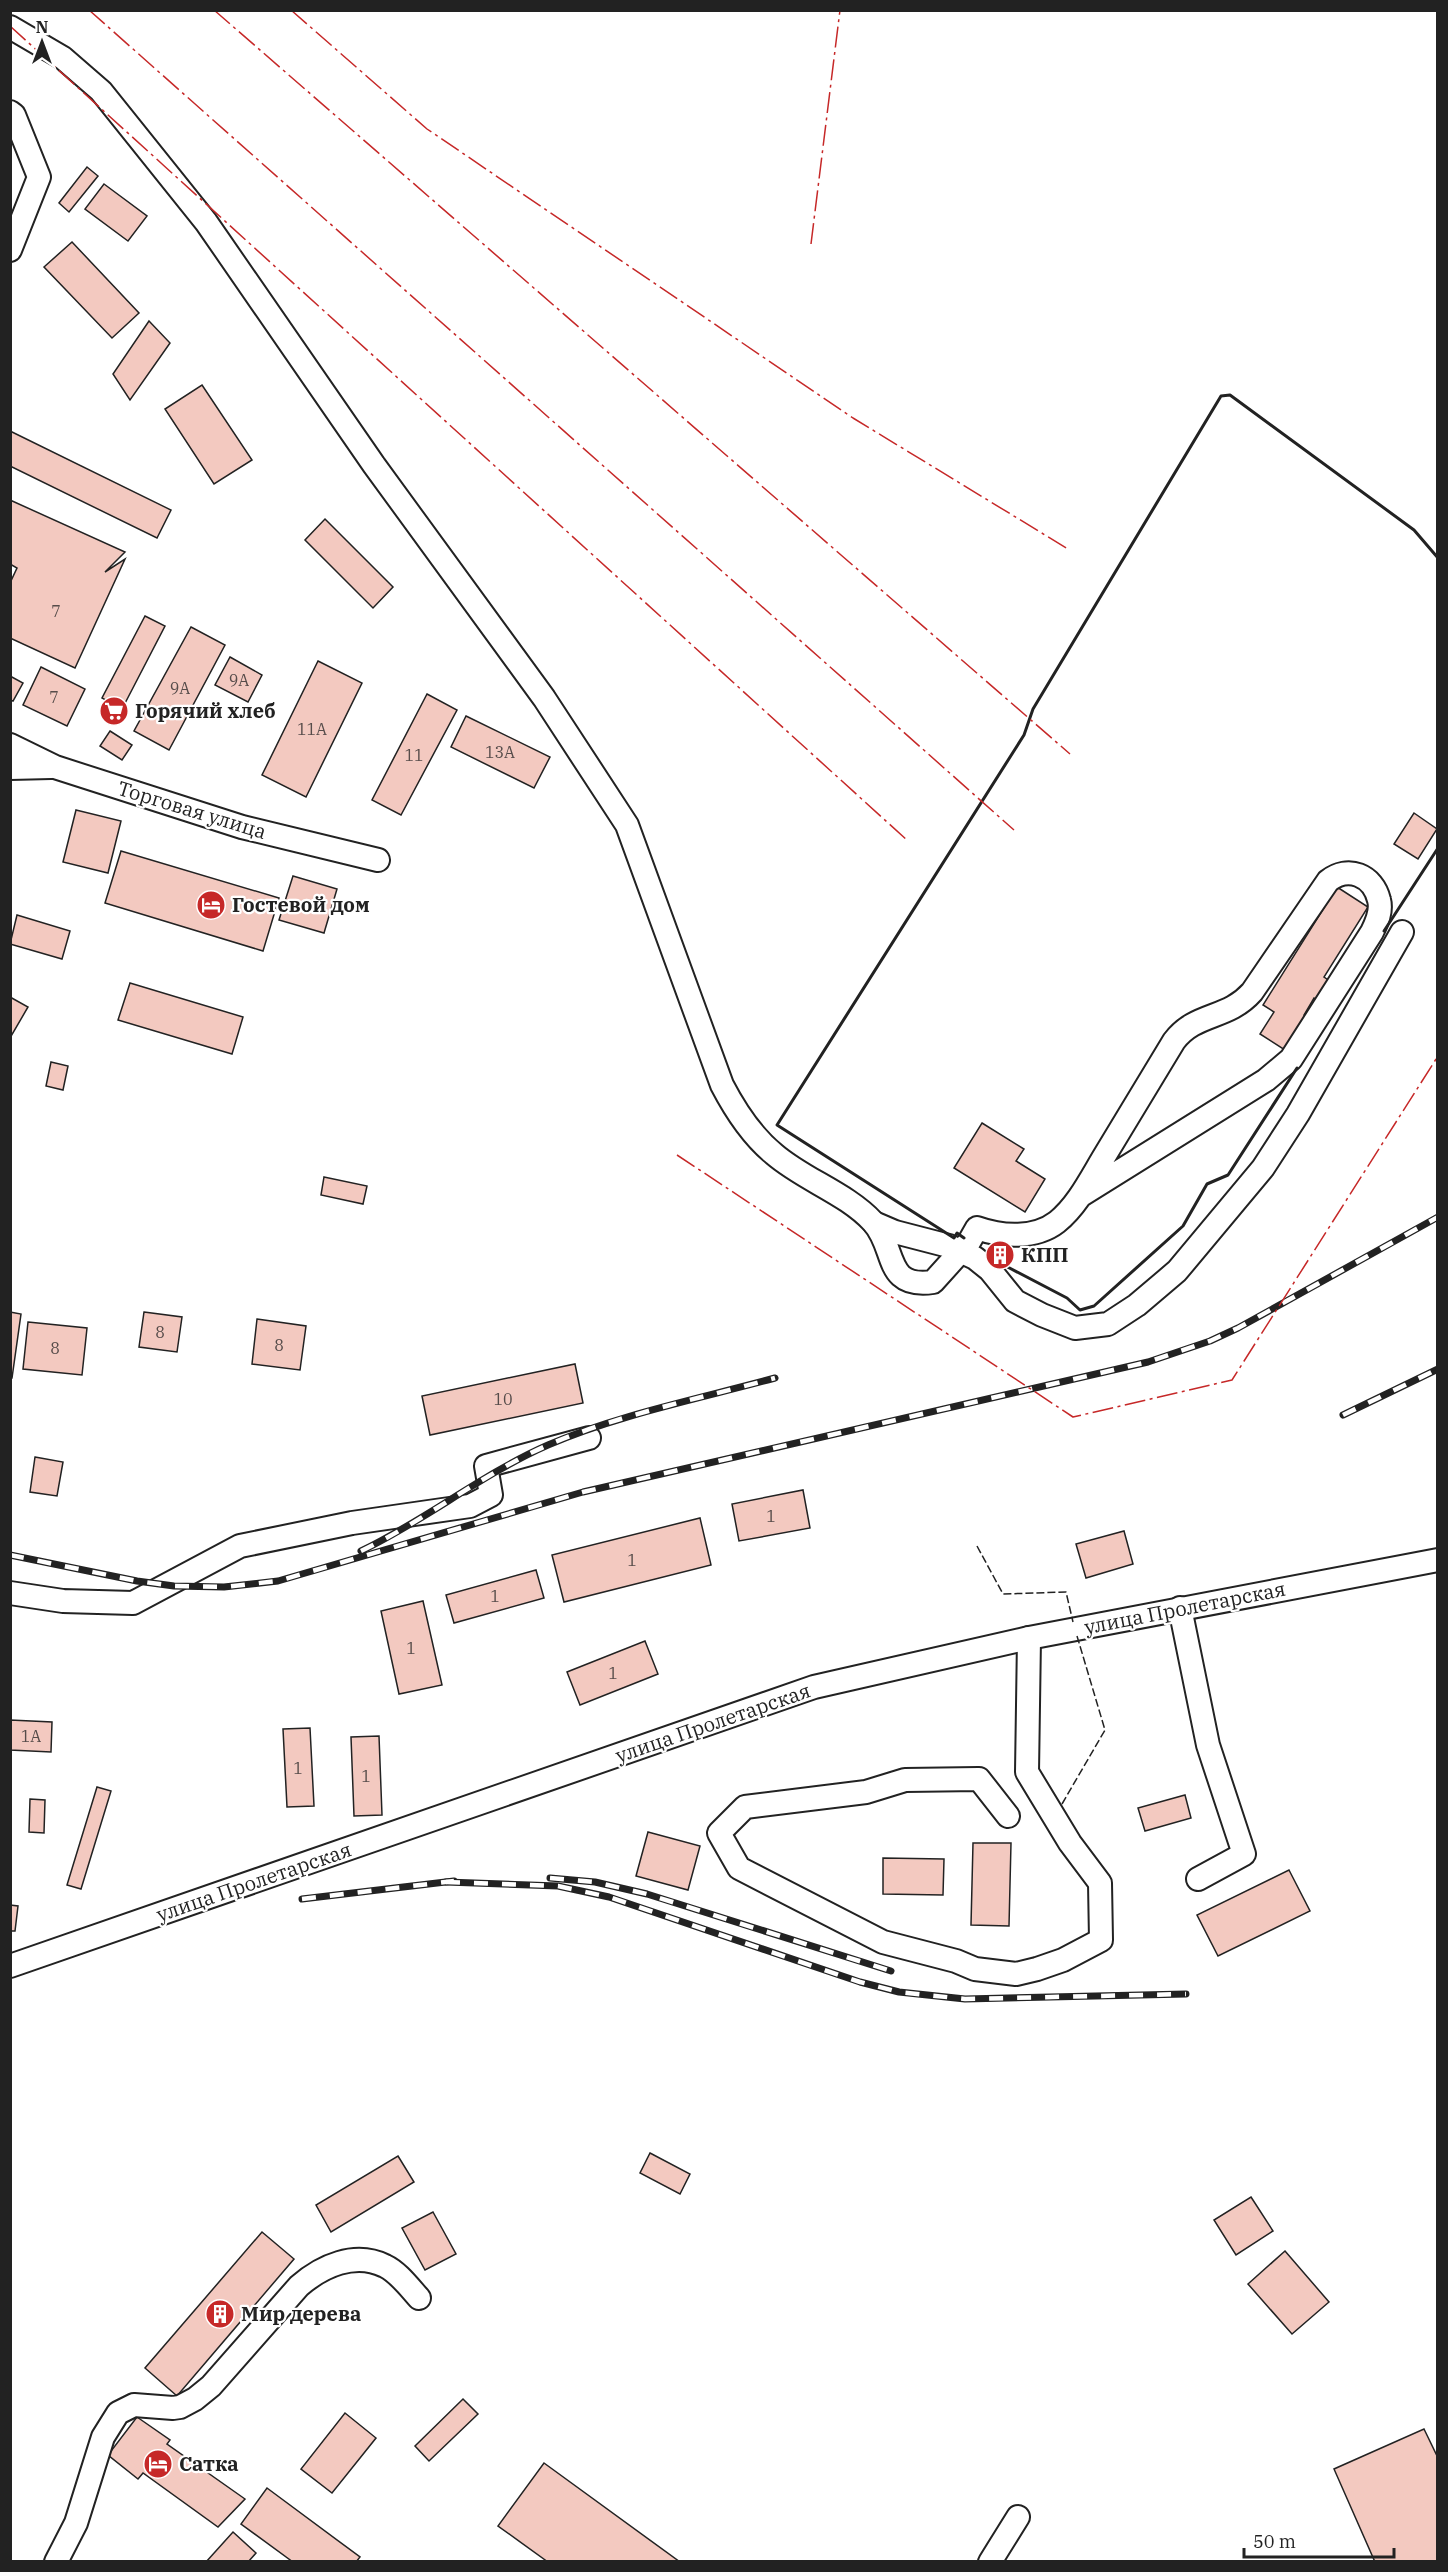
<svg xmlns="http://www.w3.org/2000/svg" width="1448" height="2572" font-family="'IBM Plex Serif',serif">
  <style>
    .building { fill: #f3c9c0; stroke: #222; stroke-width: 1.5 }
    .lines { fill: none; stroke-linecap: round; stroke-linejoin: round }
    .minor-casing { stroke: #222; stroke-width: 26 }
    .minor { stroke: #fff; stroke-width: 22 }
    .rail-casing { stroke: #222; stroke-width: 7 }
    .rail { stroke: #fff; stroke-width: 4.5; stroke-dasharray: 14; stroke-linecap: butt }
    .fence { stroke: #222; stroke-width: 1.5; stroke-dasharray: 8 3; stroke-linecap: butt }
    .wall { stroke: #222; stroke-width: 3 }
    .power { stroke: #c62828; stroke-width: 1.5; stroke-dasharray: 21 4.5 3 4.5; stroke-linecap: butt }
    .labels { text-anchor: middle; stroke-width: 4.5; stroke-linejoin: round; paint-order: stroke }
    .number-label { font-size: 16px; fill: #564c4a }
    .poi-label { font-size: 20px; font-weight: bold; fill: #222; stroke: #fff; text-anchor: start }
    .street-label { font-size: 20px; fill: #222; stroke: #fff }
  </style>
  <rect width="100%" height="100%" fill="#fff"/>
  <g class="building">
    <polygon points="87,167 98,176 69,212 59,203"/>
    <polygon points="104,184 147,216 128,241 85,209"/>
    <polygon points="72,242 139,313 112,338 44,267"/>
    <polygon points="149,321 170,343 130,400 113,374"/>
    <polygon points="202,385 252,460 214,484 165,409"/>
    <polygon points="10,431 171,510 157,538 10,466"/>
    <polygon points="10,500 125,552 105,572 125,559 75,668 10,638 10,583 17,568 10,564"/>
    <polygon points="325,519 393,587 373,608 305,540"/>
    <polygon points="145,616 165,626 122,709 102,698"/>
    <polygon points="191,627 225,645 169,750 134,731"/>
    <polygon points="230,657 262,675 248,702 215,685"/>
    <polygon points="318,661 362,683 306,797 262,775"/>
    <polygon points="41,667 85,689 67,726 23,705"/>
    <polygon points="10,676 23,683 13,701 10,700"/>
    <polygon points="427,694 457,710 401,815 372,800"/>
    <polygon points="466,716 550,757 534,788 451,747"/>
    <polygon points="110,731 132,745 122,760 100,746"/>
    <polygon points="76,810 121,821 108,873 63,862"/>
    <polygon points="1414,813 1437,829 1418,859 1394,844"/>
    <polygon points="121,851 279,898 263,951 105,903"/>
    <polygon points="293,876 337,889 324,933 279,920"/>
    <polygon points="1337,887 1368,907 1324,977 1334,984 1322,1003 1314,998 1304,1015 1309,1019 1288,1052 1260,1034 1274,1012 1263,1005"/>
    <polygon points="17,915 70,931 62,959 10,944"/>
    <polygon points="130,983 243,1017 232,1054 118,1020"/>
    <polygon points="10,997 28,1007 10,1038"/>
    <polygon points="51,1062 68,1066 63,1090 46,1086"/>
    <polygon points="982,1123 1024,1149 1016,1161 1045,1179 1025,1212 954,1168"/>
    <polygon points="324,1177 367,1186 363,1204 321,1195"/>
    <polygon points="999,1246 1010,1254 1001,1265 991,1257"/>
    <polygon points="10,1312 21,1314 12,1378 10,1378"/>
    <polygon points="144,1312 182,1317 177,1352 139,1347"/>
    <polygon points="257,1319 306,1326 300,1370 252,1364"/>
    <polygon points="28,1322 87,1328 82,1375 23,1369"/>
    <polygon points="575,1364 583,1403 430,1435 422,1396"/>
    <polygon points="35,1457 63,1462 57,1496 30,1492"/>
    <polygon points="803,1490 810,1528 739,1541 732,1504"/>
    <polygon points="700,1518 711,1565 564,1602 552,1555"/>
    <polygon points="1124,1531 1133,1564 1086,1578 1076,1544"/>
    <polygon points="536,1570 544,1598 454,1623 446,1595"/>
    <polygon points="423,1601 442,1685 399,1694 381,1611"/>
    <polygon points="645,1641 658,1674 580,1705 567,1672"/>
    <polygon points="10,1720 52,1722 51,1752 10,1750"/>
    <polygon points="310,1728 314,1806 287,1807 283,1729"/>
    <polygon points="379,1736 382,1815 354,1816 351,1737"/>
    <polygon points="97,1787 111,1791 81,1889 67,1885"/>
    <polygon points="1185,1795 1191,1818 1145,1831 1138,1808"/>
    <polygon points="30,1799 45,1800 44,1833 29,1832"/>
    <polygon points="648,1832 700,1846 688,1890 636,1876"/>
    <polygon points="973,1843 1011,1843 1009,1926 971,1925"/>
    <polygon points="883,1858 944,1859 943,1895 883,1894"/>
    <polygon points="1289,1870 1310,1911 1218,1956 1197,1915"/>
    <polygon points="10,1905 18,1906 15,1931 10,1931"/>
    <polygon points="650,2153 690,2174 680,2194 640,2173"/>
    <polygon points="398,2156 414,2182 331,2232 316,2205"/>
    <polygon points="1251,2197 1273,2231 1236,2255 1214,2220"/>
    <polygon points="433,2212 456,2254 425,2270 402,2228"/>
    <polygon points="262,2232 294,2259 177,2396 145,2368"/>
    <polygon points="1285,2251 1329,2302 1292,2334 1248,2284"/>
    <polygon points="463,2399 478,2414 429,2461 415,2446"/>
    <polygon points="345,2413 376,2438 332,2493 301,2469"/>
    <polygon points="137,2417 170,2440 167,2444 245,2499 218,2527 143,2473 138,2479 108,2455"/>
    <polygon points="1424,2429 1438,2458 1438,2562 1375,2562 1334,2469"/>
    <polygon points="544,2463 680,2562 548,2562 498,2526"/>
    <polygon points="267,2488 360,2557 356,2562 293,2562 241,2524"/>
    <polygon points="233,2532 256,2553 248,2562 206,2562"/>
  </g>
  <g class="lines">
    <g class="minor-casing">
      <g id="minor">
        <path d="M10,27L63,58L101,91L206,222L374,465L544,698L627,825L722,1085C735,1110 752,1136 774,1154C804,1180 846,1193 873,1222C897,1248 883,1289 933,1282L969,1242L977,1228C1002,1237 1035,1239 1057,1222C1078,1205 1091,1178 1105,1155C1128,1117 1151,1079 1174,1041C1196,1012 1227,1020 1252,992L1328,881C1348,865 1373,875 1379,900C1382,911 1377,922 1372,932L1291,1059L1266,1080L1080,1196"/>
        <polyline points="10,112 14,115 39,177 10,250"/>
        <polyline points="10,745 55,767 242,827 378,860"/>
        <polyline points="10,768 51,767"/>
        <polyline points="874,1223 895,1232 949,1246 975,1258 990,1270 1015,1301 1042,1315 1075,1328 1108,1324 1137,1305 1177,1271 1263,1168 1298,1114 1402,932"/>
        <polyline points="10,1593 63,1601 133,1603 240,1546 352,1523 470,1506 491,1495 486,1466 589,1438"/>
        <polyline points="1180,1608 1208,1745 1244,1854 1198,1879"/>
        <polyline points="1008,1816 979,1779 905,1780 866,1792 745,1807 719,1833 739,1868 883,1942 956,1961 975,1969 1016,1974 1037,1969 1063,1960 1101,1940 1100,1883 1070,1843 1027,1772 1029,1638"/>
        <polyline points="10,1966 814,1687 1029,1638 1438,1560"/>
        <path d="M56,2562L76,2523L103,2437L118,2413L134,2405L173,2408L180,2407L195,2399L211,2386L299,2286C322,2266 355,2251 385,2266C398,2272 409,2287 419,2298"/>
        <polyline points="990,2562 1018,2517"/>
      </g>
    </g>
    <use href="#minor" class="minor"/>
    <g class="rail-casing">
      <g id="rail">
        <polyline points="1343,1415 1438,1369"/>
        <path d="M361,1551C426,1520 482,1474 548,1445C617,1415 702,1398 775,1378"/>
        <polyline points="10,1555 137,1581 174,1586 224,1587 278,1581 583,1492 1148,1362 1210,1341 1238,1328 1438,1217"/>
        <polyline points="550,1878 595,1882 647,1894 891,1971"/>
        <polyline points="446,1882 558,1886 609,1897 860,1982 899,1992 965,1999 1186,1994"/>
        <polyline points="302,1899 454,1881"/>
      </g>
    </g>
    <use href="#rail" class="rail"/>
    <g class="fence">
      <polyline points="977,1546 1003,1594 1066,1592 1073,1622"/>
      <polyline points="1062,1804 1105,1730 1077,1636"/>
    </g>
    <g class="wall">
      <polyline points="1384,931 1438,848"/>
      <polyline points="964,1238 957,1233 954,1238 777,1125 1024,735 1033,709 1221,396 1230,395 1414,530 1438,558"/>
      <polyline points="998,1262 1067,1298 1080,1310 1094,1306 1183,1226 1207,1184 1228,1175 1297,1068"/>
    </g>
    <g class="power">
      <polyline points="89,10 1014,830"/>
      <polyline points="214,10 1070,754"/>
      <polyline points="291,10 427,129 853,418 1068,549"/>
      <polyline points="10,26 908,841"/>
      <polyline points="811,244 840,10"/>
      <polyline points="1437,807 1438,807"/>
      <polyline points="677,1155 1073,1417 1232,1380 1438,1056"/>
    </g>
  </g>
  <defs>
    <g id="supermarket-disc" transform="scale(1.5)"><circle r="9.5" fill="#c62828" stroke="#fff"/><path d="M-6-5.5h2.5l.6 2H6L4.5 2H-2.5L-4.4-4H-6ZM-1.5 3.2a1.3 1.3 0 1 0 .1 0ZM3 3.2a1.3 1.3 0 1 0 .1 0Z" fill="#fff"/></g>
    <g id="hotel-disc" transform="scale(1.5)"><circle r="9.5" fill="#c62828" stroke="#fff"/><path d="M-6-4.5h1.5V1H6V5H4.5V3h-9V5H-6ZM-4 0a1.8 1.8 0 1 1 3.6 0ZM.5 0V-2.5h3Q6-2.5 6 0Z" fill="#fff"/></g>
    <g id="building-disc" transform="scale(1.5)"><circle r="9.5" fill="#c62828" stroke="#fff"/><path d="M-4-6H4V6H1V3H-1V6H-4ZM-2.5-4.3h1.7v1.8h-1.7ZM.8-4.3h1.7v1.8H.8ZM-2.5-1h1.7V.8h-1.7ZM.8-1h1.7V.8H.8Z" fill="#fff"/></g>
  </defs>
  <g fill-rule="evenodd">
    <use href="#supermarket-disc" x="114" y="711"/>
    <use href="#hotel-disc" x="211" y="905"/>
    <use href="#building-disc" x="1000" y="1255"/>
    <use href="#building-disc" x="220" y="2314"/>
    <use href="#hotel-disc" x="158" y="2464"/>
  </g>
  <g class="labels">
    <g class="number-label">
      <text x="56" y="617">7</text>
      <text x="239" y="686">9А</text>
      <text x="180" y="694">9А</text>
      <text x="54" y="703">7</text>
      <text x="312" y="735">11А</text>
      <text x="500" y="758">13А</text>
      <text x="414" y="761">11</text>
      <text x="160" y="1338">8</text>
      <text x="279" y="1351">8</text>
      <text x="55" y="1354">8</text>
      <text x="503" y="1405">10</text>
      <text x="771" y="1522">1</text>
      <text x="632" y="1566">1</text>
      <text x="495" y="1602">1</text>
      <text x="411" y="1654">1</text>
      <text x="613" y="1679">1</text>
      <text x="31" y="1742">1А</text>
      <text x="298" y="1774">1</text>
      <text x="366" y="1782">1</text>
    </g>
    <g class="poi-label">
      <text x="135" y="718">Горячий хлеб</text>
      <text x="232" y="912">Гостевой дом</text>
      <text x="1021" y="1262">КПП</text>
      <text x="241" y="2321">Мир дерева</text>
      <text x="179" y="2471">Сатка</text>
    </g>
    <g class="street-label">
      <text transform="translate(192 810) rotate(17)" y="7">Торговая улица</text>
      <text transform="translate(1185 1608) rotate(-11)" y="7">улица Пролетарская</text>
      <text transform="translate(713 1723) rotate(-19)" y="7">улица Пролетарская</text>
      <text transform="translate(254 1882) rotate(-19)" y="7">улица Пролетарская</text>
    </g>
  </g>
  <rect width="1448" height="2572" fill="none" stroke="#222222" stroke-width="24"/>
  <g transform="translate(42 42)" stroke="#ffffff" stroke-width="4.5" paint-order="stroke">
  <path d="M0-4.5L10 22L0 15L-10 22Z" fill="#222222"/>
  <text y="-9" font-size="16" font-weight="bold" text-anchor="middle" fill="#222222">N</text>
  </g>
  <path d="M1244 2548v9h150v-9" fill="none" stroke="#222222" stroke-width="3"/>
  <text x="1253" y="2548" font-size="18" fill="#222222" stroke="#ffffff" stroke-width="4.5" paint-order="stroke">50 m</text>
</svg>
